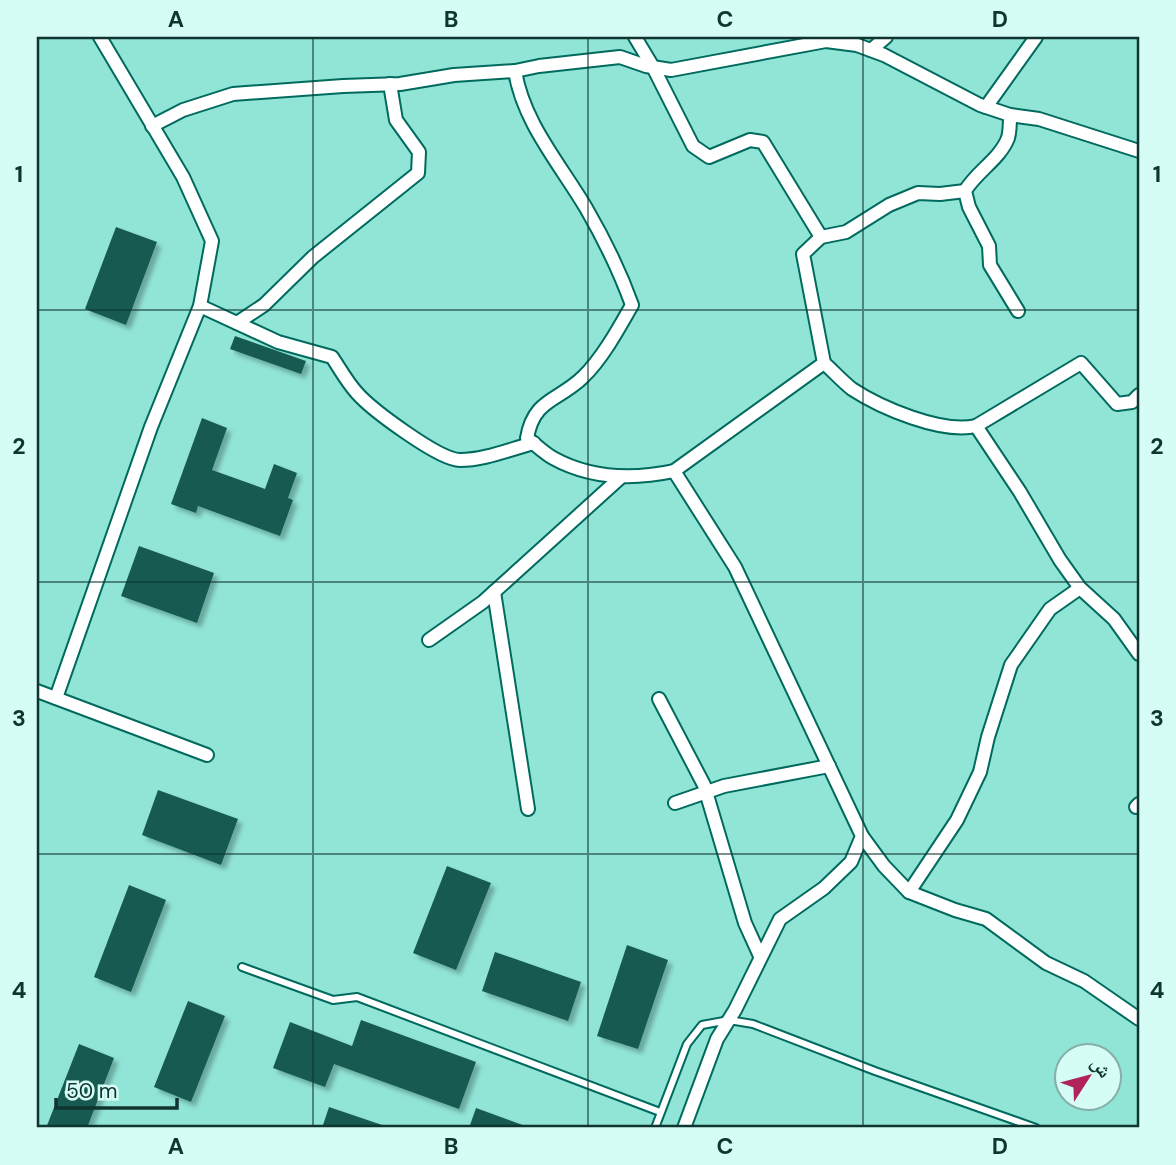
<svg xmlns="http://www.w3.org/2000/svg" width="1176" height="1165" font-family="'DM Sans','Noto Naskh Arabic',sans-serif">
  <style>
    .building { fill: #165a51; filter: url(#shadow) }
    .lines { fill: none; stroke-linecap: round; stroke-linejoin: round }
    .lane-casing { stroke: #006a5e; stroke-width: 10 }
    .street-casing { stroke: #006a5e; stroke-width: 16 }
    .lane { stroke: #fff; stroke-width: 6 }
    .street { stroke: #fff; stroke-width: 12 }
    .grid { fill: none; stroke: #10342f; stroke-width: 2; stroke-opacity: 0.55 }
    .neatline { fill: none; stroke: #10342f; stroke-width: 2.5 }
    .grid-label { font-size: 23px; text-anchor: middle; font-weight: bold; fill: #10342f }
  </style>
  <defs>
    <filter id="shadow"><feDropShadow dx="4.5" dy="4.5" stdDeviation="2" flood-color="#0004"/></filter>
  </defs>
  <rect width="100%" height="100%" fill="#91e5d6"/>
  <g class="building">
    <polygon points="116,227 157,242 126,325 85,309"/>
    <polygon points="235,336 306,361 301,374 230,349"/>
    <polygon points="202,418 227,428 212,470 265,489 274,464 297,473 288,498 293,500 280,536 198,506 196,513 171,504"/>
    <polygon points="139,546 214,573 197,623 121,596"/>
    <polygon points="158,790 238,819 221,865 142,835"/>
    <polygon points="447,866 491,883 456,970 413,953"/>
    <polygon points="129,885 166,900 131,992 94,977"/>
    <polygon points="627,945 668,960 638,1049 597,1036"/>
    <polygon points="495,952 581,982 568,1021 482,991"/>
    <polygon points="188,1001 225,1016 191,1102 154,1087"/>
    <polygon points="361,1020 476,1062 459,1109 334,1064 325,1087 273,1068 290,1022 352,1046"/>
    <polygon points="79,1044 114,1058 87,1128 46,1128"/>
    <polygon points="329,1107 385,1126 385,1128 322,1128"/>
    <polygon points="476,1108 528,1127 528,1128 469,1128"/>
  </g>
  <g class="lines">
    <g class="lane-casing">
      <g id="lane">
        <polyline points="242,967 333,1000 357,997 660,1112"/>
        <polyline points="655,1128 687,1044 702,1025 729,1020 753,1024 875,1071 1036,1128"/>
      </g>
    </g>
    <g class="street-casing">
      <g id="street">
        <polyline points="871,50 886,37"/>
        <path d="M515,71C523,122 560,164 586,208C604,239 620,272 632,305C619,328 602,359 583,377C559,401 534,398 527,438C535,444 544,453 553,458C591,479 632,480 674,471L824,363L803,254L821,237L763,142L750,140L709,157L693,146L653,67L635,37"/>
        <polyline points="986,107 1036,37"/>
        <path d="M1010,115C1010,122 1010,131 1008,138C1000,159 976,172 965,191L969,207L989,246L990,265L1018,311"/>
        <polyline points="152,126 183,110 233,94 343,86 400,84 454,75 515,71 539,66 620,57 646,66 671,70 826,41 857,45 884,55 980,105 1010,115 1039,119 1139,151"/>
        <polyline points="821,237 846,232 889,205 918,193 940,194 965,191"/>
        <path d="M200,306L278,342L332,357C340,369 347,382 357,393C371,409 439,460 460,460C485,460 510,449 534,443"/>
        <polyline points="237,323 264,305 313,257 418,173 419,152 396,120 390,84"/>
        <path d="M824,363C833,371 842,381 852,389C881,408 942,434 976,426L1081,363L1117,404L1132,402L1139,395"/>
        <polyline points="976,426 1020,492 1060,560 1080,588 1114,619 1139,654"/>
        <polyline points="674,471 735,567 862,836 851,862 824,888 780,919 735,1010 717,1039 684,1128"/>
        <polyline points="494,592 528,809"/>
        <polyline points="429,640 483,602 621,477"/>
        <polyline points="37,691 207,755"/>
        <polyline points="56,698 151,427 200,306 212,241 183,177 100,37"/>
        <polyline points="659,699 704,785 745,923 760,956"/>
        <polyline points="675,803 724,786 829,766"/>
        <polyline points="1136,807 1139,804"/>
        <polyline points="862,836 884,866 909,892 955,910 986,919 1046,963 1084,981 1139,1019"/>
        <polyline points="909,892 957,820 980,772 988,737 1011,665 1050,609 1080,588"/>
      </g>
    </g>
    <use href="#lane" class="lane"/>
    <use href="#street" class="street"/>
  </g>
  <path class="grid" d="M313,37V1128M588,37V1128M863,37V1128M37,310H1139M37,582H1139M37,854H1139"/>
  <rect width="1176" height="1165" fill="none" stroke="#d5fdf5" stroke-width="77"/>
  <g transform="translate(1088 1077) rotate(54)"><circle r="33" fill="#d5fdf5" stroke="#86ada6" stroke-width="2"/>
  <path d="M0-5L12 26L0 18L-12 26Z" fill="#b0235d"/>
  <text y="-10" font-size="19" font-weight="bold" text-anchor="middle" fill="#10342f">ش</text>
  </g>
  <path d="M56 1098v10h121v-10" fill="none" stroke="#10342f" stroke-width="3.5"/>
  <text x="66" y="1098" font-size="21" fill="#10342f" stroke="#d5fdf5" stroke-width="5" paint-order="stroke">50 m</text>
  <rect x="38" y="38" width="1100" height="1088" class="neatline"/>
  <g class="grid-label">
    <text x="176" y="27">A</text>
    <text x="451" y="27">B</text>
    <text x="725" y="27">C</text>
    <text x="1000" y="27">D</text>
    <text x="19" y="182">1</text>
    <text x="1157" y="182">1</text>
    <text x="19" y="454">2</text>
    <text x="1157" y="454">2</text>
    <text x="19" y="726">3</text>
    <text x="1157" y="726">3</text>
    <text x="19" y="998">4</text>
    <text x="1157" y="998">4</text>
    <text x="176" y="1154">A</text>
    <text x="451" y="1154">B</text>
    <text x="725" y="1154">C</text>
    <text x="1000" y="1154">D</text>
  </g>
</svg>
